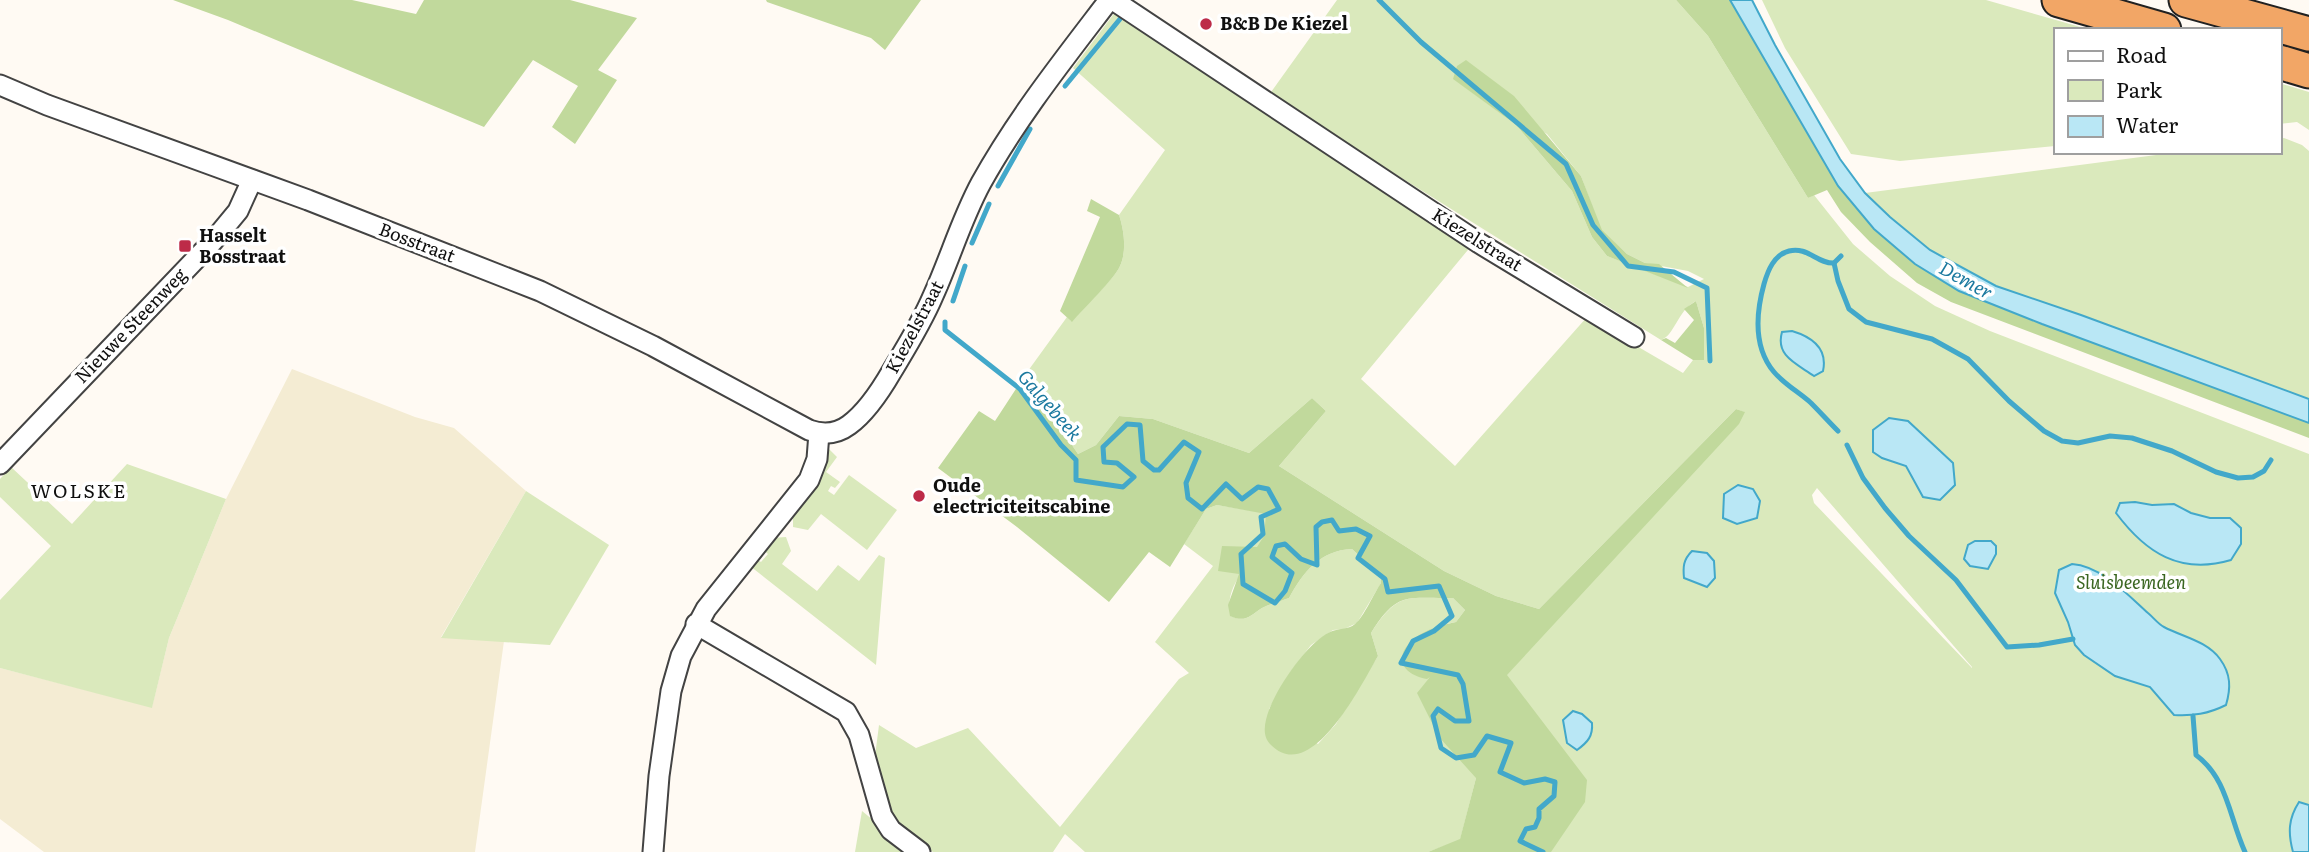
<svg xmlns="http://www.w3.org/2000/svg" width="2309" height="852" font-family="Literata,serif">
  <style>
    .farmland { fill: #f4ecd3 }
    .green { fill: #dae9bc; fill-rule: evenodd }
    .forest { fill: #c1d99c }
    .water { fill: #b9e7f5; stroke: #42a8ca; stroke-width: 2 }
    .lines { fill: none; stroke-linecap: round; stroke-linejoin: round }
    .stream { stroke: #42a8ca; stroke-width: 5 }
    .minor-casing { stroke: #434343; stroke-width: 23 }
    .trunk-casing { stroke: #212121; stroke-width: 37 }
    .minor { stroke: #fff; stroke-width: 19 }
    .trunk { stroke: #f2a666; stroke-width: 33 }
    .poi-dot { fill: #bd2b48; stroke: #fff; stroke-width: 2.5 }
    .labels { text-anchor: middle; stroke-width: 7; stroke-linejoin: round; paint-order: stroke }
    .poi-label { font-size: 18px; font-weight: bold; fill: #101010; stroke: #fff; text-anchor: start }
    .street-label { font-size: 18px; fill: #101010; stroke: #fff }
    .park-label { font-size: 18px; font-style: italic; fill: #3a6621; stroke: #fff }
    .water-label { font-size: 19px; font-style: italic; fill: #1b799f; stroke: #fff }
    .neighbourhood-label { font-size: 19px; letter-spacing: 2px; fill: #101010; stroke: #fff }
  </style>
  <rect width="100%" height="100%" fill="#fffaf3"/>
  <polygon class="farmland" points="292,369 415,417 454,428 526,491 441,637 504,641 475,852 44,852 0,819 0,668 152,707 169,638 226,499"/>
  <g class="green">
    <path d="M1337,0H1676L1708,36L1808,198L1814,195L1853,244L1890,276L1935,306L1990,331L2309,454V852H1529L1476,778L1460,840L1428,852H1085L1065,834L1053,852H933L899,826L886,808L874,764L879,725L916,748L968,728L1060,827L1179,679L1189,673L1155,642L1213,566L1184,544L1206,509L1217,505L1266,513C1266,520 1266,529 1264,536C1255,563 1222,584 1231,616C1245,623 1250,616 1262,608C1270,604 1280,601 1289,598C1303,572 1321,550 1352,549L1381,576V583L1357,623L1344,629L1333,630L1311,645L1291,671L1269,709L1318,744L1336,724L1378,656L1371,633C1399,590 1407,599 1453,598L1465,610L1456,622C1436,626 1421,632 1407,646L1490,693L1744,412L1736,409L1539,609L1496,596L1444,571L1279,466L1326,411L1312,398L1249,453L1153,419L1119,416L1096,445L1078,454L1025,375L1067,317L1071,321C1081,310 1116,277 1120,266C1127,251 1124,230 1119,215L1165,150L1073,68L1116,11L1472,245L1361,379L1455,466L1587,317L1683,373L1693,360L1704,359V328L1696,301C1677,311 1675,335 1661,340L1269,95ZM1454,79L1547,134L1581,176L1601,230L1627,254L1645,263L1688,271L1704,279L1688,287L1607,256L1592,237L1572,191L1516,125ZM1817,488L1972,667V668L1814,503L1812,495Z"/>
    <polygon points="1762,0 1986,0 2091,30 2055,30 2055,146 1900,161 1851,154 1785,48"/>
    <polygon points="2279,83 2309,92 2309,130 2297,122 2279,124"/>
    <polygon points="2284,138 2302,145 2309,151 2309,399 2081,315 1996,286 1930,250 1890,217 1865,193 2179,152 2279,152 2279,139"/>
    <polygon points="826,446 837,457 826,472 840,482 835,488 831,486 828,491 834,495 849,475 897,510 867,550 821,514 808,530 793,527 793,514"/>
    <polygon points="127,464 226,499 169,638 152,708 0,668 0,600 51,546 0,497 0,479 11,467 72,524"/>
    <polygon points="526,491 609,545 550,645 441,638"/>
    <polygon points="786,537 791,551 782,564 817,591 838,565 859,581 879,555 885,558 876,665 750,566 756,559 761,562 768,554 763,550 772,538"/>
    <polygon points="862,811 912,852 855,852"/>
  </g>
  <g class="forest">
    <polygon points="173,0 352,0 416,14 424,0 570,0 637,18 598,70 617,80 575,144 552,127 578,86 533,60 484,127 228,20"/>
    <polygon points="766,0 921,0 885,50 871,38 767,2"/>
    <polygon points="1676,0 1730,0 1874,229 2042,324 2309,423 2309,438 1951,302 1917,283 1870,242 1841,212 1827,190 1808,198 1708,36"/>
    <polygon points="1466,60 1514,96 1581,176 1602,230 1627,254 1645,263 1659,264 1688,288 1607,256 1592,237 1572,191 1516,125 1453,79 1457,66"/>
    <path d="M1091,199L1119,215C1124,230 1127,251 1120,266C1116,277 1082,310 1072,322L1060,311L1100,217L1087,211Z"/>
    <polygon points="1696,301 1704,328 1704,360 1693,360 1661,340 1666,338 1675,343 1694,320 1684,309"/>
    <path d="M1025,375L1078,454L1096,445L1119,416L1153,419L1249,453L1312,398L1326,411L1279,466L1444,571L1496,596L1539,609L1736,409L1745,412L1739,424L1507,675L1587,780L1585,802L1551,852H1428L1460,839L1476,778L1439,737L1417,693L1430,677L1427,679C1402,675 1392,656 1415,638C1427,629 1441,625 1456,622L1465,610L1453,598C1407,599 1398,590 1371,633L1378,656C1362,683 1312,786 1271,745C1261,736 1265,721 1269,710C1278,686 1307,643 1330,632C1338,628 1348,630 1355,624C1364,617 1374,593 1381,583V576L1352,549C1321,550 1303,572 1289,598C1281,601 1270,604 1262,608C1250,616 1245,623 1230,616L1228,605L1239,574L1218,571L1222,546L1257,547L1264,536L1266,514L1217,505L1206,509L1170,567L1149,552L1109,602L1017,527L938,468L979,411L995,421Z"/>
  </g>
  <g class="water">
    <polygon points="1730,0 1752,0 1775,45 1840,159 1865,193 1890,217 1930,250 1996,286 2081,315 2309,399 2309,423 2042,324 1959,291 1915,264 1874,229 1838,186"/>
    <path d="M1792,331C1812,337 1828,348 1823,371L1814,376C1797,364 1775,356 1782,332Z"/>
    <polygon points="1889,418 1908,421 1953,463 1955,485 1940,500 1923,497 1906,466 1882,458 1873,452 1873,430"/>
    <polygon points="1738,485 1753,489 1760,501 1757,518 1737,524 1723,518 1724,494"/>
    <path d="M2135,502L2152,505L2174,504L2191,513L2210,518H2230L2241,528V544L2231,560C2180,575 2146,553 2116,513L2120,503Z"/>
    <polygon points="1975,541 1991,541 1996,546 1996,554 1988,569 1970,566 1964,559 1968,545"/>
    <path d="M1692,551L1707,553L1714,561L1715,578L1707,587L1684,578C1683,567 1683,560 1692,551Z"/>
    <path d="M2072,564C2101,566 2127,594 2148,613C2153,617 2158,624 2164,627C2183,637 2207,641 2220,659C2231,674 2231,688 2226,705C2208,714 2193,716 2174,715L2150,687L2115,676L2084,655L2075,645L2068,622L2055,593L2059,570Z"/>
    <path d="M1573,711L1582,714L1592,723C1593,736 1588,742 1577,750L1567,743L1563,720Z"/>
    <path d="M2299,802L2309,805V852H2293C2288,833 2288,819 2299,802Z"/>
  </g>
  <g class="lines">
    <g class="stream">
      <polyline points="1379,0 1421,42 1566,164 1593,225 1628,266 1674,272 1707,288 1710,361"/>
      <polyline points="1065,86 1120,19"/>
      <polyline points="998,186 1030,129"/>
      <polyline points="972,243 989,204"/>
      <polyline points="1834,263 1838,281 1849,309 1866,322 1932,339 1968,359 2009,401 2044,431 2062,441 2078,443 2110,436 2132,438 2172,451 2216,472 2238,478 2253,477 2264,471 2271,460"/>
      <polyline points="953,301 965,266"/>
      <polyline points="945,322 945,330 1020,389 1061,445 1076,460 1076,480 1123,487 1134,477 1117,463 1104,462 1103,447 1127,424 1140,425 1143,461 1154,470 1159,470 1184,442 1199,452 1186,483 1188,498 1202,509 1226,484 1242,499 1258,487 1268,489 1279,509 1261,517 1263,534 1241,554 1243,584 1275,603 1285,591 1292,573 1272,557 1276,546 1285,544 1301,559 1317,565 1316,527 1322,522 1332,520 1339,531 1356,529 1370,536 1358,558 1385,579 1388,592 1439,586 1452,616 1434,631 1413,641 1401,663 1458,675 1463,684 1469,721 1455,721 1438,709 1433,716 1441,748 1456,758 1474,755 1487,736 1511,743 1500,772 1524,783 1545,779 1555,782 1554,796 1539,809 1539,818 1535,827 1526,829 1520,841 1543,852"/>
      <path d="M1838,431C1829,422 1820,412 1811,403C1800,393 1784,384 1774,372C1753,347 1756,313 1764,284C1768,270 1774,255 1789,251C1807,246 1818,264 1834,263L1841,256"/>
      <polyline points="1847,445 1863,478 1885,508 1909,536 1956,580 2007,647 2039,645 2073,639"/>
      <path d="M2193,716L2196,755C2228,779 2229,817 2245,852"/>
    </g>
    <g class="minor-casing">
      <g id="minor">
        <polyline points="1113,0 1479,243 1634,337"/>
        <path d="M0,85L47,105L308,200L540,291L653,346L809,430C823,435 837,434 849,425C867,412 881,390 892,371C907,346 922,322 933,296C950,259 961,220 981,183C1017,118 1064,59 1109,0"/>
        <polyline points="0,464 214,240 238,211 252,180"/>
        <polyline points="696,624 846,712 859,735 882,816 891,830 920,852"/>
        <polyline points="653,852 659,776 671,691 681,656 706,609 809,480 817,459 819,433"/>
      </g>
    </g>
    <g class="trunk-casing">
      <g id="trunk">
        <polyline points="2059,0 2164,30"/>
        <polyline points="2186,0 2309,34"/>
        <polyline points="2279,62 2309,71"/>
      </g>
    </g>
    <use href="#minor" class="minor"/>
    <use href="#trunk" class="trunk"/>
  </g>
  <g class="poi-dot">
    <circle cx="1206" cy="24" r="7"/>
    <rect x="178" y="239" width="14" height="14" rx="3.5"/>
    <circle cx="919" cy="496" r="7"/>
  </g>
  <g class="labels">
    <g class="poi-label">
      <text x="1220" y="30">B&amp;B De Kiezel</text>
      <text x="199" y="242">Hasselt<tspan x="199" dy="21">Bosstraat</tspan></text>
      <text x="933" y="492">Oude<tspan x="933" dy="21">electriciteitscabine</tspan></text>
    </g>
    <g class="street-label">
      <text transform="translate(1477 240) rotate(32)" y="6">Kiezelstraat</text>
      <text transform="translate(417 243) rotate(21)" y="6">Bosstraat</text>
      <text transform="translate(131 326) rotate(-46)" y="6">Nieuwe Steenweg</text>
      <text transform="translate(915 327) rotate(-62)" y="6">Kiezelstraat</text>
    </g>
    <g class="park-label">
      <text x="2131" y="589">Sluisbeemden</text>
    </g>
    <g class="water-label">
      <text transform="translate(1966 280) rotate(29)" y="7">Demer</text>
      <text transform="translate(1050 405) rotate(49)" y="7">Galgebeek</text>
    </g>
    <g class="neighbourhood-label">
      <text x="79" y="498">WOLSKE</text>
    </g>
  </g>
  <rect x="2054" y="28" width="228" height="126" fill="#ffffff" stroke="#9f9f9f" stroke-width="2"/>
  <rect x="2068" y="51" width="35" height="10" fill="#ffffff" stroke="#9f9f9f" stroke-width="2"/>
  <text x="2116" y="63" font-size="21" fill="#101010">Road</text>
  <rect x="2068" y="80" width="35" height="21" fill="#dae9bc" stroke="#9f9f9f" stroke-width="2"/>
  <text x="2116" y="98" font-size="21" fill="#101010">Park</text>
  <rect x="2068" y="116" width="35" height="21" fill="#b9e7f5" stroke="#9f9f9f" stroke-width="2"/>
  <text x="2116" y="133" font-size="21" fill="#101010">Water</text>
</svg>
